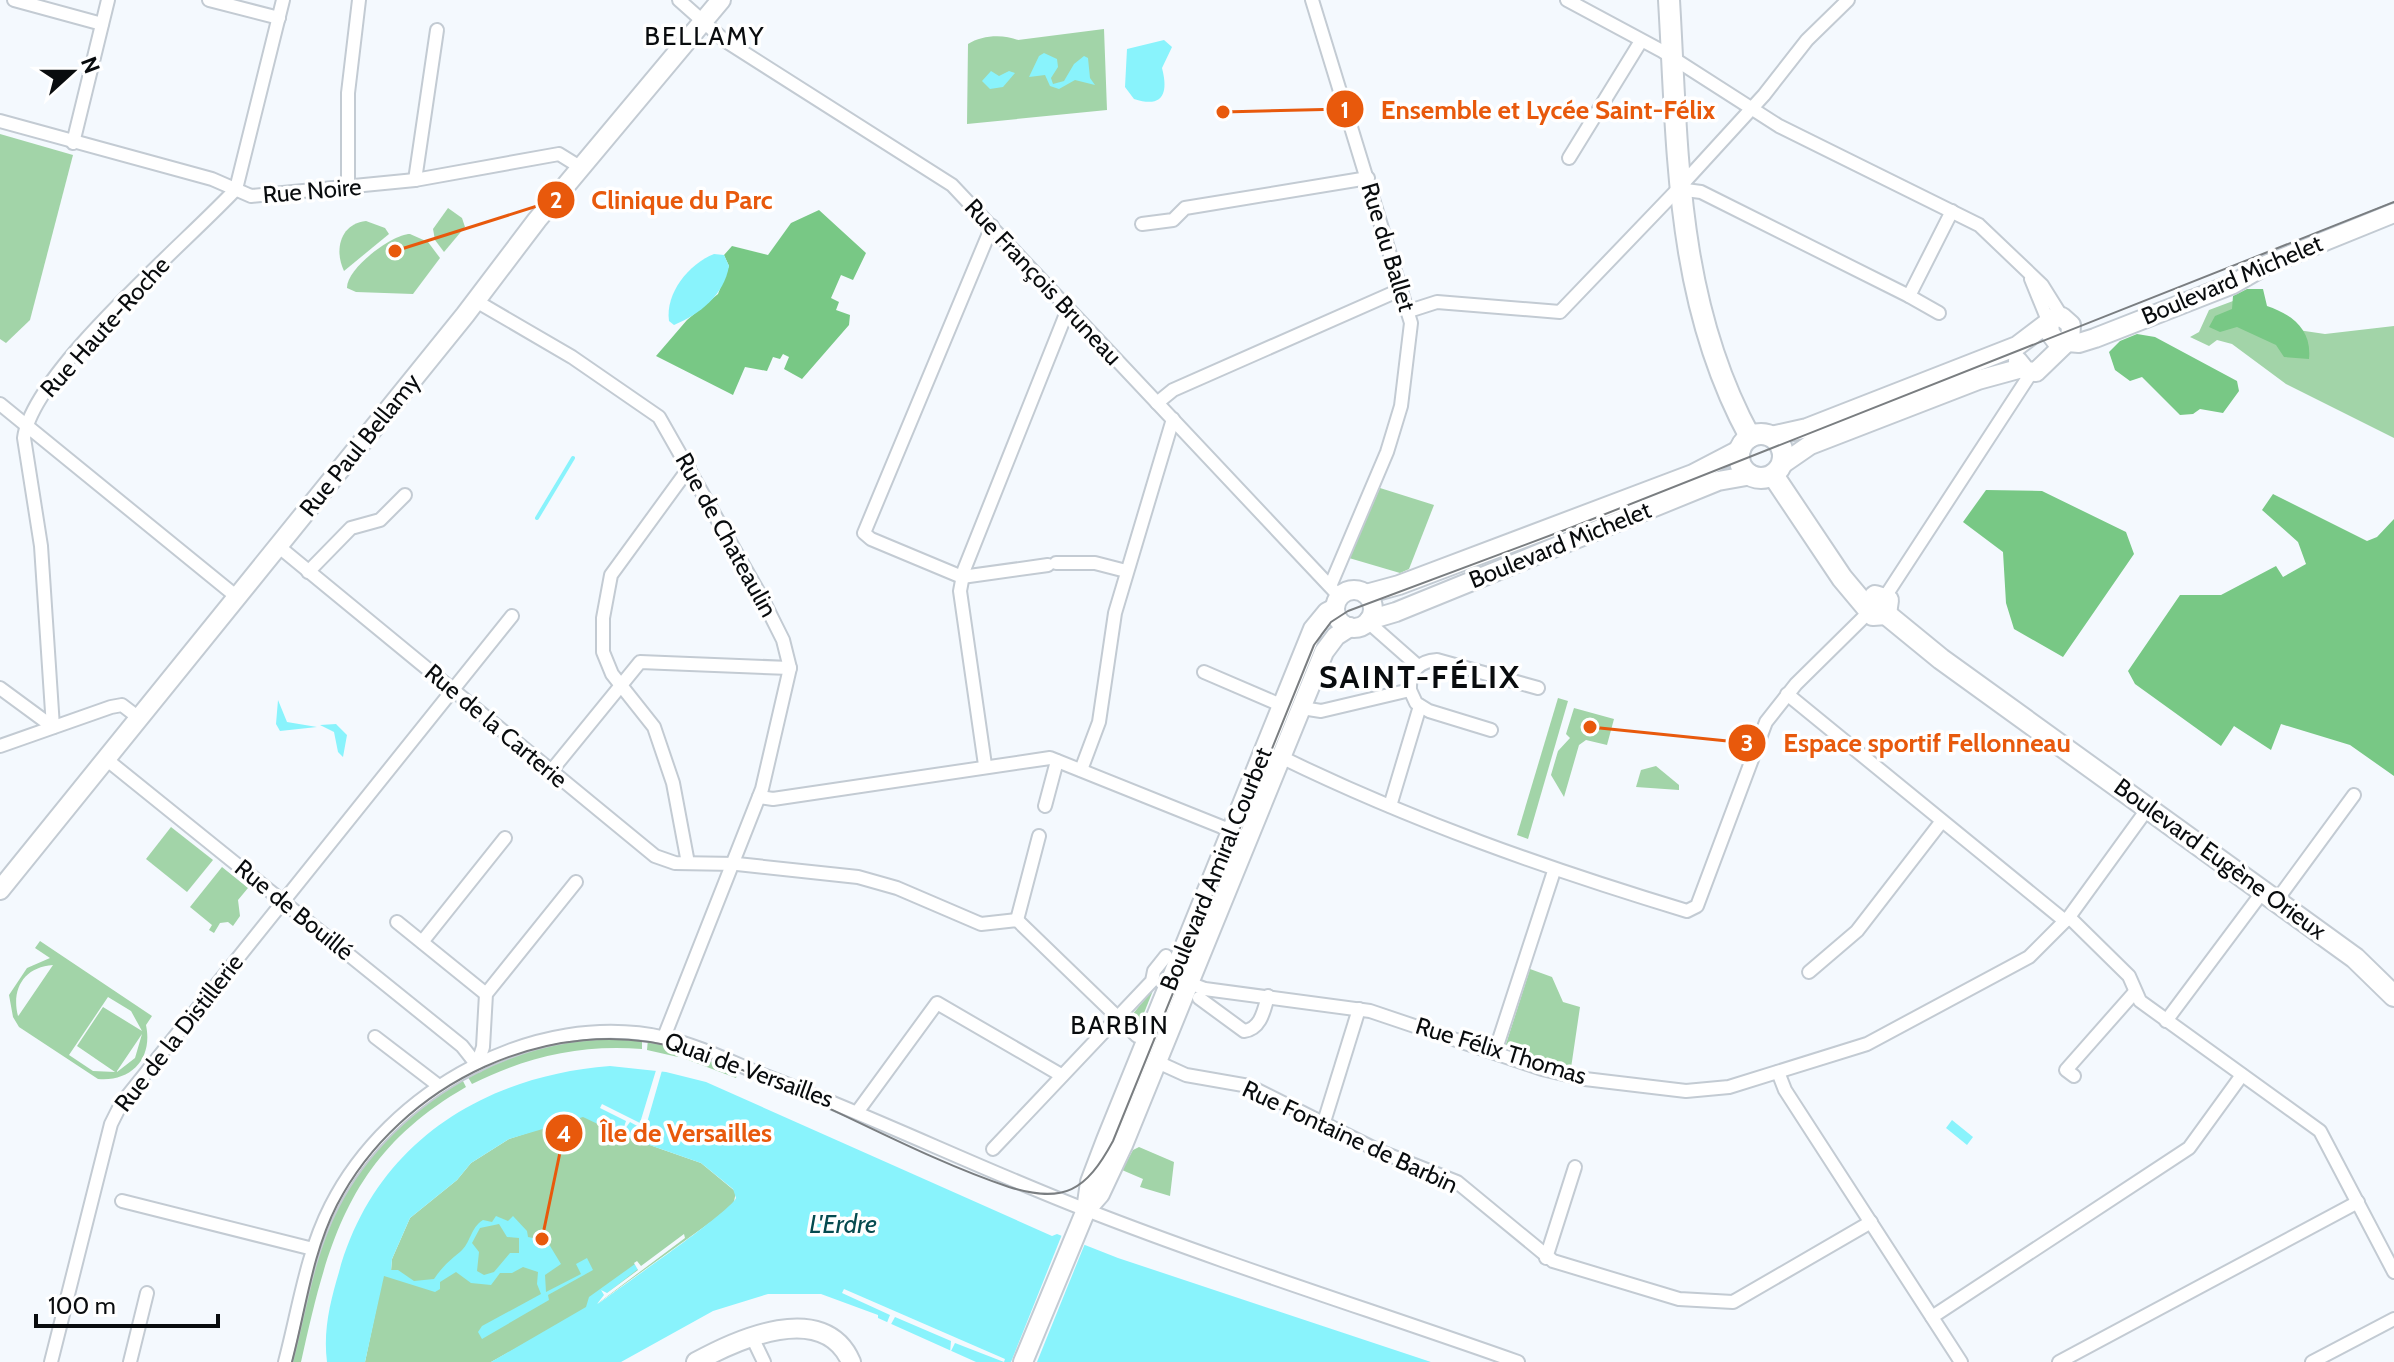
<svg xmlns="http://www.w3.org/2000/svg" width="2394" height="1362" font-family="Cabin,sans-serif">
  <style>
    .green { fill: #a2d4a8; fill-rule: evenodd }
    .forest { fill: #78c885 }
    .water { fill: #89f3fc; fill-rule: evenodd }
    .pier { fill: #f4f9fe }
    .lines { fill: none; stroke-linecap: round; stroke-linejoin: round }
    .stream { stroke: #89f3fc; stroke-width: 4 }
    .street-casing { stroke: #c3cbd3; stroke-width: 16 }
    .secondary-casing { stroke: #c3cbd3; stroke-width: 22 }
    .primary-casing { stroke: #c3cbd3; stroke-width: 24 }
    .street { stroke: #fff; stroke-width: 12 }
    .secondary { stroke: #fff; stroke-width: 18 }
    .primary { stroke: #fff; stroke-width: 20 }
    .tram { stroke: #7a7e81; stroke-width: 2 }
    .labels { text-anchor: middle; stroke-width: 7; stroke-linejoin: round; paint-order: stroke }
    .street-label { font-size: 24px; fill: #090c0e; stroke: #fff }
    .neighbourhood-label { font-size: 26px; letter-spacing: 2px; fill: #090c0e; stroke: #fff }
    .water-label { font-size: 26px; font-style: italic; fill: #054a4f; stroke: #fff }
    .district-label { font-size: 32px; font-weight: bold; letter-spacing: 2px; fill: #090c0e; stroke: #fff }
    .leader { fill: none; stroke: #e8590c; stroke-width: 3 }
    .callout-dot { fill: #e8590c; stroke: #fff; stroke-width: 3 }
    .mark-label { font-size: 24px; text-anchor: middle; font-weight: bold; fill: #fff }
    .callout-label { font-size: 26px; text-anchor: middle; font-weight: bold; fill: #e8590c; stroke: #fff; stroke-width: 7; stroke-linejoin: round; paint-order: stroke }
  </style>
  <rect width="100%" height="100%" fill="#f4f9fe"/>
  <g class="green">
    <path d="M1104,29L1107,110L967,124L968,44C982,35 1003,34 1018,40Z"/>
    <polygon points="0,134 73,155 30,320 6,343 0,339"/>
    <polygon points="448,208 462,218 465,227 444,252 435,240 433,229"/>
    <path d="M366,221L385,228L389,234L344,271C334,250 340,224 366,221Z"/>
    <path d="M410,234L428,242L440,258L413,294L356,292L347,288C346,269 392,234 410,234Z"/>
    <polygon points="2241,298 2271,326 2325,334 2394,326 2394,438 2286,384 2232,344 2217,340 2209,346 2190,337 2199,332 2209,310"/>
    <polygon points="1380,488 1434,505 1409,569 1400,573 1349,558"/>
    <polygon points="1558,698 1568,701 1528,839 1517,835"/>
    <polygon points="1574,708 1614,719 1607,745 1586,740 1579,745 1564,797 1551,775 1558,751 1570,738 1566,734"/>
    <polygon points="1656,766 1679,785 1679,790 1636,787 1641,770"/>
    <polygon points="171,827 213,860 187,892 146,859"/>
    <polygon points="222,867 248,888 238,900 240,916 233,926 228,922 220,923 214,933 209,930 212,925 190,907"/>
    <path d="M40,941L152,1016L146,1025C153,1058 132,1082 98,1079L19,1027L13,1017L9,995L27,968L50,958L35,948ZM53,965L19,1015L18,1016C11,989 24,967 53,965ZM108,997L131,1011L142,1031L103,1007L77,1046L115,1072L93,1071L69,1055ZM142,1034L135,1058L117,1072V1071Z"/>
    <polygon points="1530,969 1552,977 1563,1002 1580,1007 1571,1068 1509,1049 1506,1044"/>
    <polygon points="1154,988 1138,1028 1132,1022 1132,1015"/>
    <path d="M582,1037L642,1038V1049C580,1044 526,1057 472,1084L466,1074L497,1059Z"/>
    <polygon points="648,1039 681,1045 678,1057 647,1050"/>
    <polygon points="686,1047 740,1068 736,1078 683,1058"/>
    <path d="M461,1077L466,1087C350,1154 328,1240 301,1362H290L317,1246L348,1181L404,1117Z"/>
    <polygon points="576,1117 587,1117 621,1135 701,1163 736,1192 733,1206 597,1304 491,1362 365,1362 383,1276 391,1271 392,1259 410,1218 457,1180 471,1163 509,1139"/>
    <polygon points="1139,1147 1174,1162 1170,1196 1140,1187 1143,1179 1122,1170 1133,1150"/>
  </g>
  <g class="forest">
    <polygon points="819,210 866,253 853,280 841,275 831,298 839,302 836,310 850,315 849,325 802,379 784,369 789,357 783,354 780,359 773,357 767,371 745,367 733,395 656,356 687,320 718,294 729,266 724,255 732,246 768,255 791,223"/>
    <path d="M2247,289H2263L2267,306C2293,315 2312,330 2309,359L2284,357L2276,345L2237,327L2220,332L2209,327L2215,316L2232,309L2233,296Z"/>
    <polygon points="2137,334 2155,337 2237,381 2239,391 2223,413 2200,409 2193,414 2180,415 2142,377 2130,381 2115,370 2109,352 2120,341"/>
    <polygon points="1986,490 2042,491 2126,532 2134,554 2063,657 2014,629 2006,603 2003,552 1963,522"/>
    <polygon points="2273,494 2367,541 2377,537 2394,519 2394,776 2350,745 2281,724 2271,750 2234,726 2221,746 2135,684 2128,671 2180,595 2221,595 2276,566 2283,577 2306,564 2298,542 2262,510"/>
  </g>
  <g class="water">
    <path d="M1164,40L1172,47L1162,68C1168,91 1165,109 1134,99L1125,87L1127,49Z"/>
    <polygon points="1044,53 1057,59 1058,67 1051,78 1053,84 1064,81 1074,64 1084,56 1088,58 1090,78 1095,85 1075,80 1059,89 1050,86 1045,75 1029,77 1039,56"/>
    <polygon points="991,71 999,76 1009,71 1015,73 1003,87 990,89 982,81"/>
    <path d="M714,254L724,255L729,266C724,295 700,314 674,325L669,321C665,293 689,264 714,254Z"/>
    <polygon points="278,700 287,722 317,727 280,731 276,724"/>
    <polygon points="336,724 347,735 343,757 338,752 334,732 320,725"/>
    <path d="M610,1066L666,1072L706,1082L1052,1236L1057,1234L1118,1258L1431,1362H976L878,1318V1315L821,1294H768L713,1311L621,1362H491L586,1307L589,1297L635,1264L638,1269L606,1294L601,1290L605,1295L598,1304C619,1288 730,1212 736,1198L733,1189L701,1163L621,1135L583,1117L509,1139L471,1163L457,1180L410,1218L392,1259L391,1270H398L414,1281L434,1279C443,1266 448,1262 460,1252C471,1243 470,1228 483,1220L492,1222L496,1216L508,1221L513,1216L527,1231L528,1237L547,1241L561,1264L545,1275L546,1292L581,1274L576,1264L587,1258L593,1270L548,1295L549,1300L482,1339L478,1332L482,1326L541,1294L537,1284L538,1272L523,1267L512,1273H500L491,1285L471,1283L456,1272L440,1282V1289L435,1292L384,1276L365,1362H327C323,1331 330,1302 339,1272C374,1145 481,1076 610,1066ZM499,1224L507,1237L519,1238V1253H510L494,1272L484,1275L477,1271L479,1252L472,1243L480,1228Z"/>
    <polygon points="1952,1120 1973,1137 1967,1145 1946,1128"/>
  </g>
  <g class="pier">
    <polygon points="657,1067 663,1067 646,1126 662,1135 660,1138 645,1130 640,1145 634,1144 639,1127 630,1122 622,1133 626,1121 600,1108 602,1104 640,1123"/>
    <polygon points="1063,1232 1086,1241 1037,1362 1011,1362"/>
    <polygon points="684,1234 685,1238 597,1304 604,1295 601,1290 607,1293 638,1270 634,1263 637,1261 641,1266"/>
    <polygon points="844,1289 1005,1359 1004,1362 955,1343 950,1353 951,1341 895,1317 890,1326 886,1325 890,1315 842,1293"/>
  </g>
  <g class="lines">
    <polyline class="stream" points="537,518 573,458"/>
    <g class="street-casing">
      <g id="street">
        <polyline points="14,0 102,24"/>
        <polyline points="209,0 279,18"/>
        <polyline points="679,0 724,40 952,185 1339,596"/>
        <polyline points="1312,0 1411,323 1401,406 1387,452 1331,584"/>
        <polyline points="1567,0 1662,51 1779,126 1979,225 2042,285 2062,317"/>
        <polyline points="0,121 212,179 251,196 415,180 559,154 580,167"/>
        <polyline points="73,143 108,0"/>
        <polyline points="1569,158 1641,41"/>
        <polyline points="415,180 437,30"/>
        <polyline points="236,189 283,0"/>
        <polyline points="348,189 348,93 359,0"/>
        <polyline points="1678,189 1701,192 1909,296 1952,211"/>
        <polyline points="1142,224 1173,220 1185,208 1368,178"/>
        <polyline points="992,226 864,533 871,539 962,577 1048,565"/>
        <polyline points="2031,279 2049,323"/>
        <polyline points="1909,296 1939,313"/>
        <polyline points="476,301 572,357 659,417 763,600 783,640 790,668 762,789 664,1037"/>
        <polyline points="1409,311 1437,302 1560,312 1678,189 1764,95 1807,40 1848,0"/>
        <polyline points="1157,403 1173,390 1402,289"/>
        <polyline points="0,404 237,597"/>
        <polyline points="278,546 655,856 675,863 737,864 858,877 897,888 981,924 1017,920 1137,1036"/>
        <polyline points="1056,563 1095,563 1126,571"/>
        <polyline points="308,572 351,528 380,520 405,495"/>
        <polyline points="1885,597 2031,373"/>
        <polyline points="1368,622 1418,666"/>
        <polyline points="1204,672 1283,706"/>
        <polyline points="0,688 53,727"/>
        <polyline points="1787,694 2065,921"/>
        <polyline points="1302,708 1321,711 1410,690"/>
        <path d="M53,727L41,546L24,438C32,372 187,242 236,189"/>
        <path d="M1491,730L1429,711L1416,703L1410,690C1409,672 1419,661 1437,660L1538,688"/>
        <polyline points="0,746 111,707 122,705 139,718"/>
        <path d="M1281,757C1412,821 1548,869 1687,911L1697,906L1766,722L1796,684L1870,611"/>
        <polyline points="106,759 462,1046 477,1065"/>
        <polyline points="985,765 960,591 964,570 1068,309"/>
        <polyline points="552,770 640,662 790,668"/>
        <polyline points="1081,770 1099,722 1115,613 1173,419"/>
        <polyline points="759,797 773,799 1050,758 1232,831"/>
        <polyline points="1045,806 1057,761"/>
        <polyline points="1390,806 1420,706"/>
        <polyline points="688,863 673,783 654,727 612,674 603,652 603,618 611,575 689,468"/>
        <polyline points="2277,900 2354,795"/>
        <polyline points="2069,917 2129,976 2140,1001 2320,1131 2394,1272"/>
        <polyline points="1017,920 1039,836"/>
        <polyline points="397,922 486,994"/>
        <polyline points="422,942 505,838"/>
        <polyline points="1809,972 1857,931 1942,821"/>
        <polyline points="1189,983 1205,989 1370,1011 1542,1069 1585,1079 1686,1091 1729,1087 1867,1044 2029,957 2069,917 2148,808"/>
        <path d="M1199,998L1244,1031C1261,1029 1264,1010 1268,996"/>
        <polyline points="2166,1021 2264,890"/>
        <polyline points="375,1037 439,1086"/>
        <polyline points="1495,1052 1554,871"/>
        <polyline points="477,1065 483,1047 486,994 576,882"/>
        <polyline points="1164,1065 1186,1075 1249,1086 1379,1151 1457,1182 1553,1261 1679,1299 1733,1302 1871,1222"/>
        <polyline points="1778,1072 1785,1090 1961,1362"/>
        <polyline points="2074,1076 2066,1070 2134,993"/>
        <polyline points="858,1111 937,1003 1061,1075"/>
        <polyline points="1324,1122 1359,1009"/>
        <polyline points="993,1149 1152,981 1154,971 1166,956"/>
        <polyline points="122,1201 313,1249"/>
        <polyline points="1546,1258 1575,1167"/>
        <polyline points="1932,1317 2189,1148 2242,1075"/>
        <polyline points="751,1335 764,1362"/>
        <polyline points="51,1362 111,1124 121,1104 512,616"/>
        <polyline points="130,1362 147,1293"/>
        <path d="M285,1362C299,1309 306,1255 331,1206C389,1091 536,1008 666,1038C699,1046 731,1062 763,1075C872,1116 976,1167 1084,1209C1227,1265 1374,1311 1518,1362"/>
        <polyline points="2059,1362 2358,1202"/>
        <polyline points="2312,1362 2394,1319"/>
      </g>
    </g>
    <g class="secondary-casing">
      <g id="secondary">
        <polyline points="2049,323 2050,333 2056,341 2079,343 2095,338 2233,284 2268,264 2394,213"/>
        <polyline points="2018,361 2026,371 2036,372 2065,344"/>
        <polyline points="1771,436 1807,428 2017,346 2054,318 2062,317 2071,325 2070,342"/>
        <polyline points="1781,465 1810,445 1978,380 2022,368"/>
        <circle cx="1354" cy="609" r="19"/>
        <polyline points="1366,594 1399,585 1693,474 1741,449"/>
        <polyline points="1369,620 1396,612 1718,481 1752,475"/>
        <polyline points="0,890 465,315 537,220 721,0"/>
        <polyline points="1086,1210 1100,1194 1123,1145 1324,652 1336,636 1350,627"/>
        <path d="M696,1362C736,1340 824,1299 851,1362"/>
        <polyline points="1023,1362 1086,1210 1090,1182 1106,1140 1313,629 1327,612 1335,608"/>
      </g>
    </g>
    <g class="primary-casing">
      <g id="primary">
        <path d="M1669,0C1678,150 1675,300 1750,437"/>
        <circle cx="1761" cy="456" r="22"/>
        <polyline points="1773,475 1842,578 1873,615 1886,614"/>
        <polyline points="1875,596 1888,600 1886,614"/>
        <polyline points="1886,614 1941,659 2355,958 2394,996"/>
      </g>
    </g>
    <use href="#street" class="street"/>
    <use href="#secondary" class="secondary"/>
    <use href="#primary" class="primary"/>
    <path class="tram" d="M292,1362C306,1309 312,1254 337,1205C400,1083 552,1010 685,1050C796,1083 899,1150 1009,1187C1064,1204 1086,1191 1113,1141L1314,645L1331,622L1348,611L1570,528L2394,202"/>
  </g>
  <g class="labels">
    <g class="street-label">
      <text transform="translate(312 191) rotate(-5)" y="8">Rue Noire</text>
      <text transform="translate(1388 247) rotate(73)" y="8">Rue du Ballet</text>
      <text transform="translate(2232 280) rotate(-23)" y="8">Boulevard Michelet</text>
      <text transform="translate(1043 282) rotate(47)" y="8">Rue François Bruneau</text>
      <text transform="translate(105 327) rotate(-48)" y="8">Rue Haute-Roche</text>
      <text transform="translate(360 445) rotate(-51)" y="8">Rue Paul Bellamy</text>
      <text transform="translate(726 535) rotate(61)" y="8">Rue de Chateaulin</text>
      <text transform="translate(1560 545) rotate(-22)" y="8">Boulevard Michelet</text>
      <text transform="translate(496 726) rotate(40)" y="8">Rue de la Carterie</text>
      <text transform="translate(2220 859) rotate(36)" y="8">Boulevard Eugène Orieux</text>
      <text transform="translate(1216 869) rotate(-68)" y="8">Boulevard Amiral Courbet</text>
      <text transform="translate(294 910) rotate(39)" y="8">Rue de Bouillé</text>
      <text transform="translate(179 1033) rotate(-52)" y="8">Rue de la Distillerie</text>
      <text transform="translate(1501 1051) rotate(17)" y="8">Rue Félix Thomas</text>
      <text transform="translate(749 1070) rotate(20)" y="8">Quai de Versailles</text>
      <text transform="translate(1350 1137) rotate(25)" y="8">Rue Fontaine de Barbin</text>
    </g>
    <g class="neighbourhood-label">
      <text x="705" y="45">BELLAMY</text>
      <text x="1120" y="1034">BARBIN</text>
    </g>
    <g class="water-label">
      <text x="843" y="1233">L'Erdre</text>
    </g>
    <g class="district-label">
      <text x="1420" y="688">SAINT-FÉLIX</text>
    </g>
  </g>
  <path class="leader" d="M1223 112L1345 109M395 251L556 200M1590 727L1747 743M542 1239L564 1133"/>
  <g class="callout-dot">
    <circle cx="1223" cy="112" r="8"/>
    <circle cx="395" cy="251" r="8"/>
    <circle cx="1590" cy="727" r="8"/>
    <circle cx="542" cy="1239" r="8"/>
    <circle cx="1345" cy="109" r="20"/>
    <circle cx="556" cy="200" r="20"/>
    <circle cx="1747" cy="743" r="20"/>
    <circle cx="564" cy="1133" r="20"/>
  </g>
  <g class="mark-label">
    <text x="1345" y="118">1</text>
    <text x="556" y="208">2</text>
    <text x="1747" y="751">3</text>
    <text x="564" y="1142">4</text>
  </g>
  <g class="callout-label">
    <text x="1548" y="119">Ensemble et Lycée Saint-Félix</text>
    <text x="682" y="209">Clinique du Parc</text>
    <text x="1927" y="752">Espace sportif Fellonneau</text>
    <text x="686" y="1142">Île de Versailles</text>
  </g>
  <g transform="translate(72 72) rotate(69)" stroke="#ffffff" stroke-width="6" paint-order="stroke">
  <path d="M0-6L14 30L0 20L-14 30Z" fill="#090c0e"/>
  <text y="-12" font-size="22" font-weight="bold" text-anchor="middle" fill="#090c0e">N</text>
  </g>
  <path d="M36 1314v12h182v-12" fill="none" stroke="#090c0e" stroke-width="4"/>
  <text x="48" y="1314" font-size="24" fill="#090c0e" stroke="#ffffff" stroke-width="6" paint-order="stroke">100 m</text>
</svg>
